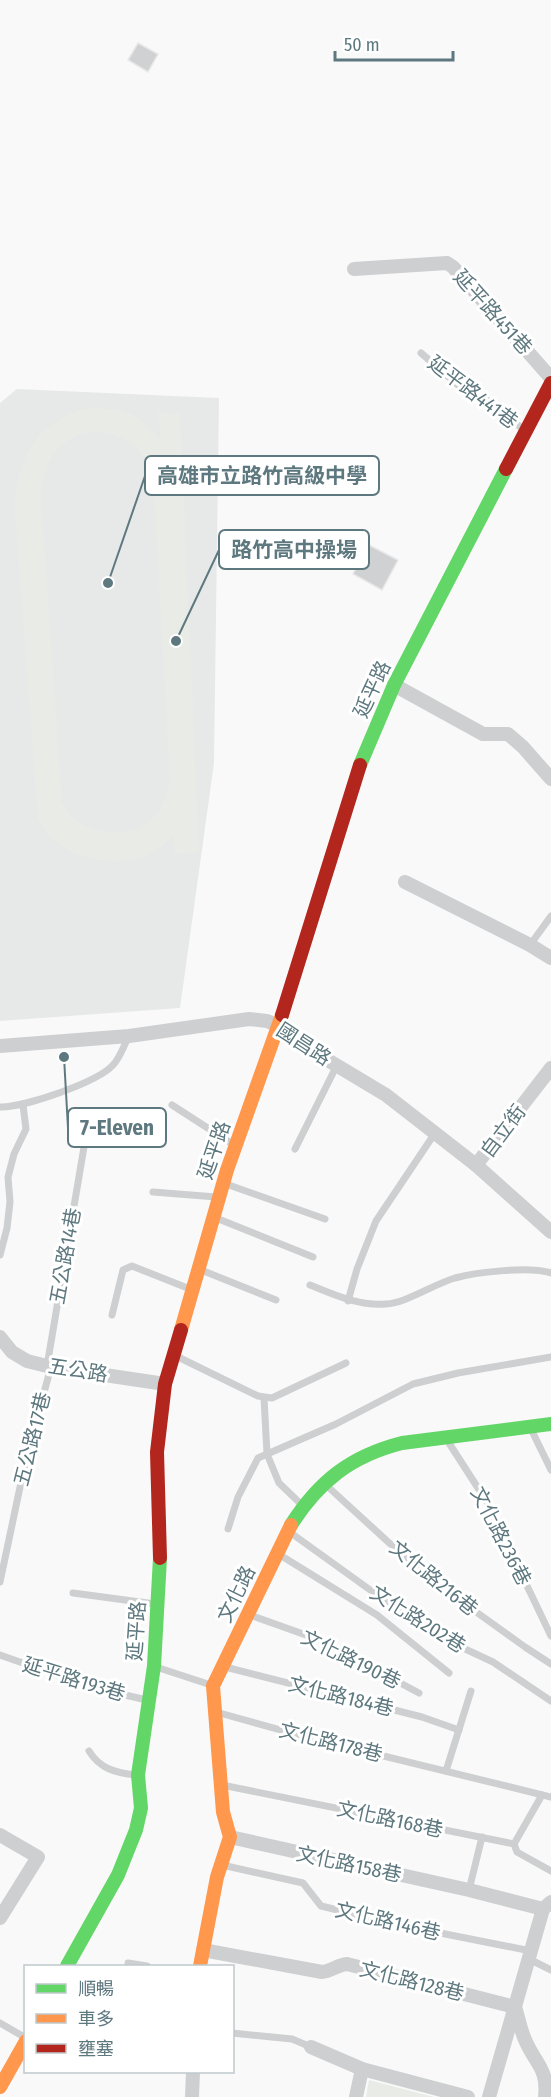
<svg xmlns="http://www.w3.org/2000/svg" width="551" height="2097" font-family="'Fira Sans Condensed','Noto Sans TC',sans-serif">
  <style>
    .built { fill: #e7e9e9 }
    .green { fill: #e8ebe6; fill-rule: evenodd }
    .building { fill: #cfd1d2; stroke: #e8e8e8; stroke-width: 1.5 }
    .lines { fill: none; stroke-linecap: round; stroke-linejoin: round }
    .lane { stroke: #cdcfd0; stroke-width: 7 }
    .street { stroke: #cdcfd0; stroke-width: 14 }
    .fast { stroke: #63d668; stroke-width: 14 }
    .slow { stroke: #ff974d; stroke-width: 14 }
    .jam { stroke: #b3261e; stroke-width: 14 }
    .labels { text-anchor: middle; stroke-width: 6; stroke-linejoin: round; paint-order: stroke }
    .street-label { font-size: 20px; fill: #5e787f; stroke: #fff }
    .leader { fill: none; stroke: #5e787f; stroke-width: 2 }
    .callout-dot { fill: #5e787f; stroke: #fff; stroke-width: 2 }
    .callout { fill: #fff; stroke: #5e787f; stroke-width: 2 }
    .callout-label { font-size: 21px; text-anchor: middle; font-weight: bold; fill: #5e787f }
  </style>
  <rect width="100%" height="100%" fill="#f9f9f9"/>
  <polygon class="built" points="17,389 219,398 214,763 180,1008 0,1021 0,403"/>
  <g class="green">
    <path d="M88,408C124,409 138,412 161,440L158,413L180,414L199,852L175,854L172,835C145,879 53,864 38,817L14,501C22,450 36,423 88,408ZM92,431C124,433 141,447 153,476L170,782C167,792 164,804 158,812C138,839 97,838 73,818C69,814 66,808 62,803L41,498C44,462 55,439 92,431Z"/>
    <polygon points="369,2080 434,2097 366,2097"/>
  </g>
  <g class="building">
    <polygon points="138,43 158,54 148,72 128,60"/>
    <polygon points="369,545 398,560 382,590 353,574"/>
  </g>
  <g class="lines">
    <g class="lane">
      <polyline points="421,353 471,396 486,399 524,430"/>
      <polyline points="530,945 551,916"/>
      <polyline points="172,1105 234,1145"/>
      <path d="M0,1107C23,1108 98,1082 113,1065C120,1058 124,1045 129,1036"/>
      <polyline points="295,1149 337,1065"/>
      <polyline points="226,1184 325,1219"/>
      <polyline points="153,1192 216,1197"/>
      <polyline points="216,1218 313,1257"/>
      <polyline points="0,1255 7,1228 10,1202 8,1177 14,1154 26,1129 23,1105"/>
      <polyline points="201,1270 276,1300"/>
      <path d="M310,1285C335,1295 358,1306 386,1304C406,1303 434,1284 455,1278C478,1272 529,1266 551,1273"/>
      <polyline points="348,1301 357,1269 376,1221 435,1133"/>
      <polyline points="112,1315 123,1270 132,1266 190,1289"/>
      <polyline points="176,1356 258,1396 272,1398 346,1363"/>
      <polyline points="47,1366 84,1147"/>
      <polyline points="264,1398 267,1454 279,1483 303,1506"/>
      <polyline points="531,1429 551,1470"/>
      <polyline points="447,1440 487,1502 551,1636"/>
      <polyline points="326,1485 422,1573 525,1647 551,1664"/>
      <polyline points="228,1529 238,1497 258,1458 336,1424 413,1384 458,1373 551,1357"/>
      <polyline points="291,1533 398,1610 448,1641 493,1662 551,1701"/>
      <polyline points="280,1555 377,1615 449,1673"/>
      <polyline points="0,1582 27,1454 51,1367"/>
      <polyline points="73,1593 155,1604"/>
      <polyline points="250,1615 320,1640 419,1693"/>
      <polyline points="0,1655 94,1688 147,1700"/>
      <polyline points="156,1667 211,1685"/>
      <polyline points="225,1667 422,1717 459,1730"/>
      <polyline points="216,1712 306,1737 551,1797"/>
      <path d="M89,1751C100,1769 116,1773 136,1775"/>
      <polyline points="446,1771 471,1691"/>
      <polyline points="222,1785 514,1844 517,1852 551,1871"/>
      <polyline points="514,1844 542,1795"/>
      <polyline points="222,1865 303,1883 321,1906 400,1925 531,1951"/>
      <polyline points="469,1890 482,1837"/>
      <polyline points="529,1959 551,1970"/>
      <polyline points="128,1963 147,1966"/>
      <polyline points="0,2023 26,2038"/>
      <polyline points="232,2033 292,2039 311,2047"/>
    </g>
    <g class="street">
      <polyline points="354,269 447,263 453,267 551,378"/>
      <polyline points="394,685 483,734 508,734 523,747 551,779"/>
      <polyline points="405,882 530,945 551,958"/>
      <polyline points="0,1046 129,1036 249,1019 267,1021 279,1026 306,1047 386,1095 476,1165 551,1232"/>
      <polyline points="476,1165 551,1068"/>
      <polyline points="0,1337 12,1352 27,1361 51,1367 165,1384"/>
      <polyline points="0,1835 38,1857 0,1918"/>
      <polyline points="230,1837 469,1890 543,1909"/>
      <path d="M203,1950L322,1972C332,1971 337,1965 347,1964L515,2007C519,2019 521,2033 527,2044C537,2065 548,2070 545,2097"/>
      <polyline points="311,2047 362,2069 468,2097"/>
      <polyline points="192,2097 193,2072"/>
      <polyline points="356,2097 362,2069"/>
      <polyline points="489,2097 543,1909 551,1902"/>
    </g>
    <g class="fast">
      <polyline points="360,765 394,685 506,469"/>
      <path d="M291,1525C319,1481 351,1456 402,1443L551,1424"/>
      <polyline points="67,1966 118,1875 136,1830 141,1808 138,1775 154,1666 160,1558"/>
    </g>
    <g class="slow">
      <polyline points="181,1330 227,1170 282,1015"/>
      <polyline points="200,1966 217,1877 230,1837 223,1812 213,1686 291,1525"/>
      <polyline points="0,2087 26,2041"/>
    </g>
    <g class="jam">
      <polyline points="506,469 551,383"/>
      <polyline points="282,1015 360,765"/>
      <polyline points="160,1558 157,1452 165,1384 181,1330"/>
    </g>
  </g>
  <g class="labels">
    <g class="street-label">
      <text transform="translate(493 312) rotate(48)" y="7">延平路451巷</text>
      <text transform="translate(473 392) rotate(37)" y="7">延平路441巷</text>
      <text transform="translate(372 689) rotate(-65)" y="7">延平路</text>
      <text transform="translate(304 1044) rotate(33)" y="7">國昌路</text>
      <text transform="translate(503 1131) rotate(-53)" y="7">自立街</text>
      <text transform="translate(214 1150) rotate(-71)" y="7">延平路</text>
      <text transform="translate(65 1256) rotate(-80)" y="7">五公路14巷</text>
      <text transform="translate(78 1370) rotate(9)" y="7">五公路</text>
      <text transform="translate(32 1439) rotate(-76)" y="7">五公路17巷</text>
      <text transform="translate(501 1536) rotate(63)" y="7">文化路236巷</text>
      <text transform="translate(434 1578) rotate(39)" y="7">文化路216巷</text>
      <text transform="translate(236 1594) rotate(-64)" y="7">文化路</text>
      <text transform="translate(418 1619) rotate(32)" y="7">文化路202巷</text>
      <text transform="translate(136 1631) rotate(-86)" y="7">延平路</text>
      <text transform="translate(351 1659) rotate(26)" y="7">文化路190巷</text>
      <text transform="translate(74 1679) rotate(17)" y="7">延平路193巷</text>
      <text transform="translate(341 1696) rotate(14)" y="7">文化路184巷</text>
      <text transform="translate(331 1742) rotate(14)" y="7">文化路178巷</text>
      <text transform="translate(390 1819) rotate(12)" y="7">文化路168巷</text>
      <text transform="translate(349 1864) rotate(12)" y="7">文化路158巷</text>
      <text transform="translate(388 1921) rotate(13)" y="7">文化路146巷</text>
      <text transform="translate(412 1981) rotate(14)" y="7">文化路128巷</text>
    </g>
  </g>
  <path class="leader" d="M108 583L145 476M176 641L219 550M64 1057L68 1128"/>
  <g class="callout-dot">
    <circle cx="108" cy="583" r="6"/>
    <circle cx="176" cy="641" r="6"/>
    <circle cx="64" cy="1057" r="6"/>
  </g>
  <g class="callout">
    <rect x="145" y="456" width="234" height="39" rx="6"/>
    <rect x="219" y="530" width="150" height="39" rx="6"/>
    <rect x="68" y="1108" width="98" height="39" rx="6"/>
  </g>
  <g class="callout-label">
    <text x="262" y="483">高雄市立路竹高級中學</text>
    <text x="294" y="557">路竹高中操場</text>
    <text x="117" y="1135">7-Eleven</text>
  </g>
  <rect x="24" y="1965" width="210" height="108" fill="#ffffff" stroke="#bfc9cc" stroke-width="1.5"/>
  <rect x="36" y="1984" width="30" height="9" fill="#63d668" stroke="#bfc9cc" stroke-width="1.5"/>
  <text x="78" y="1995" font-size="18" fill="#5e787f">順暢</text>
  <rect x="36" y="2014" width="30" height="9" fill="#ff974d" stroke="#bfc9cc" stroke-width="1.5"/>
  <text x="78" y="2025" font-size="18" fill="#5e787f">車多</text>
  <rect x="36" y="2044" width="30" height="9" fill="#b3261e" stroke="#bfc9cc" stroke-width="1.5"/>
  <text x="78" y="2055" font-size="18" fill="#5e787f">壅塞</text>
  <path d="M335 51v9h118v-9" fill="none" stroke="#5e787f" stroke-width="3"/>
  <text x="344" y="51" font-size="18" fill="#5e787f" stroke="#ffffff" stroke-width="4.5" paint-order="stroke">50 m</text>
</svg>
